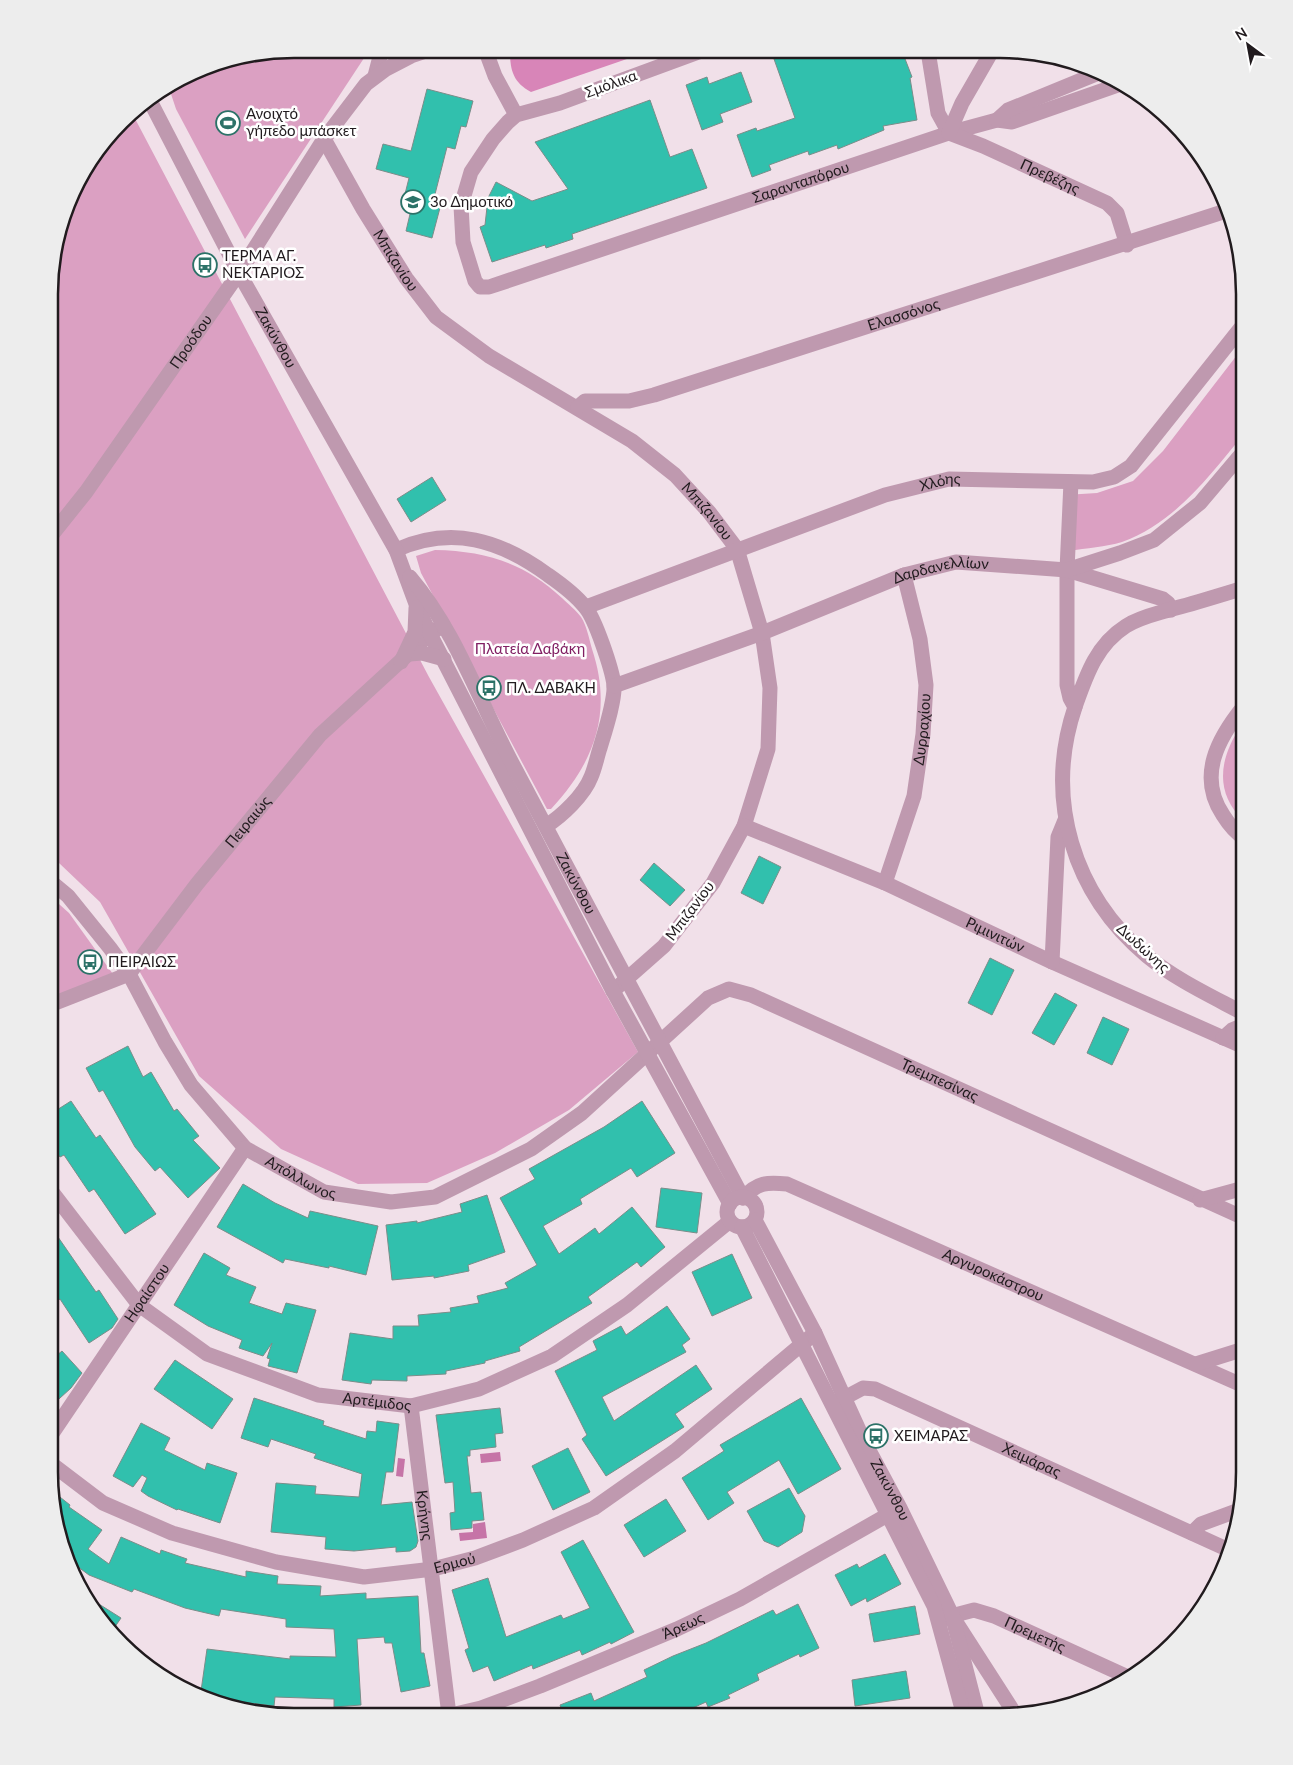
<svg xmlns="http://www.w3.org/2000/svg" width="1293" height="1765" font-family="Lato,sans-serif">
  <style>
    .green { fill: #dba0c2 }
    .forest { fill: #d885b8 }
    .water { fill: #c674a7 }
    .building { fill: #31c0ad; stroke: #7a8d89 }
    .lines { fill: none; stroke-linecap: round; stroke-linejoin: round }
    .minor { stroke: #bf99af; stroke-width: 15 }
    .tertiary { stroke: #bf99af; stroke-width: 15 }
    .labels { text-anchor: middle; stroke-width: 5; stroke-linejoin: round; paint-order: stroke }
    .street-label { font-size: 15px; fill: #211b1e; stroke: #fff }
    .poi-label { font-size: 15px; fill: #211b1e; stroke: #fff; text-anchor: start }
    .park-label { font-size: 15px; fill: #811f63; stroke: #fff }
    .rim { fill: none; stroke: #211b1e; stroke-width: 2.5 }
  </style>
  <rect width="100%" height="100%" fill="#f1e0e9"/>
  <g class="green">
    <polygon points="293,49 370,49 245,239 176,109 169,88 214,62"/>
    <polygon points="131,111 429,677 638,1052 569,1110 495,1153 427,1183 358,1184 281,1149 199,1076 100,902 59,863 50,859 51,261 81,171"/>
    <path d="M1244,346V434C1209,476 1175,523 1122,542C1106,547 1086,548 1069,551L1065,495L1097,493L1133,481L1163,451Z"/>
    <path d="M435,550C486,551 524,563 562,598C568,604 576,610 581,617C587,626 589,639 592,649C613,712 595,762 551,809H547L421,573L416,556Z"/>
    <path d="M1241,726L1244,731V821C1214,793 1219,758 1241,726Z"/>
    <polygon points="50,896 69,913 115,977 50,1002"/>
  </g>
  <path class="forest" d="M514,49L653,50L531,92C514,83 510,71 510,52Z"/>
  <g class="water">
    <polygon points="500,1452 501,1461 481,1463 480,1454"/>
    <polygon points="398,1458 405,1459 403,1477 396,1476"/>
    <polygon points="485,1522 487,1538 460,1541 459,1533 473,1532 473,1524"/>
  </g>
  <g class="building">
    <polygon points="798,50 902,51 912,77 910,78 917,120 883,126 884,130 838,149 837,145 809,155 808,151 769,165 771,170 752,177 737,135 756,128 757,131 795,118 774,59"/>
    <polygon points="741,72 752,102 720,114 723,122 702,130 686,85 707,77 709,84"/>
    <polygon points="427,89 473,101 466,127 461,126 455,149 447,147 433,202 441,204 432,238 406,231 414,197 405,194 409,178 376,169 383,144 411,151"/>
    <polygon points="650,100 670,157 692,149 707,188 572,234 573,239 546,248 545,245 492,262 480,227 485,225 488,198 496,182 532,201 568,189 535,142"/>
    <polygon points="432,477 446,500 411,522 397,499"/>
    <polygon points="759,856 781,867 763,904 741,893"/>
    <polygon points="654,863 685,890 670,906 640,880"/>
    <polygon points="990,958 1014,970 992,1015 968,1003"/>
    <polygon points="1055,993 1077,1005 1054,1045 1032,1033"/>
    <polygon points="1103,1017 1129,1029 1112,1065 1087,1053"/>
    <polygon points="128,1046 143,1077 151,1072 174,1111 177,1109 199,1136 193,1140 220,1168 188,1198 160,1167 155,1171 135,1147 103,1090 99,1092 86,1068"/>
    <polygon points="71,1101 96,1138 100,1135 156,1214 125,1234 94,1189 89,1192 64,1155 60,1157 49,1141 49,1115"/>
    <polygon points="642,1101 675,1153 637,1177 631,1168 580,1199 582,1204 543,1226 559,1254 595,1228 599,1234 632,1207 665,1247 641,1267 637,1262 588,1297 592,1303 519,1347 520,1351 485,1361 485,1363 446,1371 446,1374 407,1376 407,1381 372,1380 371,1384 342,1380 350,1333 393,1339 393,1326 419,1326 418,1315 451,1312 450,1308 479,1303 477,1296 508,1288 505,1283 537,1265 500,1198 535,1179 529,1169 604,1127"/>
    <polygon points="243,1184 275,1203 308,1218 310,1211 378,1226 366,1275 329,1266 329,1268 285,1259 283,1263 217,1227"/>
    <polygon points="661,1188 702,1193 697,1233 656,1227"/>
    <polygon points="487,1195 505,1252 468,1265 469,1271 434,1278 434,1276 392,1280 386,1225 417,1221 417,1223 462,1212 460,1204"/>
    <polygon points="49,1224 96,1292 99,1290 118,1319 112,1328 89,1343 60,1299 56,1302 49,1292"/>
    <polygon points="204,1253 230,1268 226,1275 256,1287 249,1303 282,1314 286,1303 316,1310 297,1373 268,1366 270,1359 267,1358 272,1343 263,1356 239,1348 242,1340 208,1326 174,1305"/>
    <polygon points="732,1254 752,1298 712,1316 692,1272"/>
    <polygon points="667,1306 690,1339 682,1345 686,1352 602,1397 614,1421 696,1365 712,1389 675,1414 684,1427 606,1476 582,1439 587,1435 555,1371 597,1350 593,1341 621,1326 626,1335"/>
    <polygon points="62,1351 82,1373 71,1388 49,1408 49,1362"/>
    <polygon points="175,1360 233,1399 212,1429 154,1389"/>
    <polygon points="254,1398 324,1421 323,1425 366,1439 367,1431 376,1432 377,1421 399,1424 393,1472 386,1472 381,1505 412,1502 418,1541 416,1547 410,1551 396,1552 396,1547 354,1551 325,1549 326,1537 271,1532 276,1483 316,1486 315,1494 359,1497 362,1474 314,1458 316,1454 271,1439 268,1447 241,1438"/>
    <polygon points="801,1398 841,1469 798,1494 779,1460 727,1492 734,1503 708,1520 682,1478 724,1451 720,1445"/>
    <polygon points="500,1408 503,1433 495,1434 496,1447 470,1450 470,1456 467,1456 471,1493 481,1492 484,1520 472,1521 472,1528 451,1530 450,1513 455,1512 453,1482 445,1483 436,1415"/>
    <polygon points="141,1423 170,1438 164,1450 205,1470 207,1463 237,1473 220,1523 178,1509 177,1510 148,1496 141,1491 147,1478 142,1475 133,1487 113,1476"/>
    <polygon points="568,1448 590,1492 553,1510 532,1466"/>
    <polygon points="789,1488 805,1516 802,1532 778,1547 764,1541 747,1511"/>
    <polygon points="51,1490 70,1505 69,1507 102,1530 88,1549 109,1564 121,1537 160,1554 161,1550 187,1559 185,1563 246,1577 246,1571 278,1576 277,1584 321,1586 320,1596 366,1593 366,1599 418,1596 421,1653 424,1653 430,1686 401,1692 392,1643 385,1643 384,1637 357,1639 361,1705 334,1707 334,1699 275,1697 274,1706 232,1701 232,1706 200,1698 207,1649 290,1659 290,1656 336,1657 334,1629 286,1627 286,1619 221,1609 219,1616 185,1608 134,1589 132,1592 89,1575 66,1558 57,1535"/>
    <polygon points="666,1499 686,1531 644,1557 624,1525"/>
    <polygon points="583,1540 634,1632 611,1644 610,1642 582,1655 580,1650 533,1669 532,1665 494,1681 488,1666 473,1672 465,1650 469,1648 452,1590 488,1578 506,1637 561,1615 563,1619 590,1608 561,1552"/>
    <polygon points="885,1554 901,1584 867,1602 866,1598 851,1606 835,1575 857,1564 859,1568"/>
    <polygon points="83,1594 121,1618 110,1634 109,1633"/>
    <polygon points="798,1604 819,1648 800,1657 799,1654 757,1674 759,1680 728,1695 730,1698 708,1707 706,1702 677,1715 564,1715 560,1705 591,1693 594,1701 647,1677 644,1670 673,1656 706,1643 773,1610 776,1615"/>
    <polygon points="915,1606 920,1634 874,1642 869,1614"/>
    <polygon points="906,1671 910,1698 855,1706 852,1680"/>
  </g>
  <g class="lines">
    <g class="minor">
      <polyline points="485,49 495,76 516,115"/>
      <path id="s1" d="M704,50L560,103L516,115L508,122L493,139L471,172L461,206L463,242L475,281L480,287H489L949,133L997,120L1012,122L1121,84"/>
      <polyline points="928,51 938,113 949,133"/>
      <polyline points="375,76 382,49"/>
      <polyline points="149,99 239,273 324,139 366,84 386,69 411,56 432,49"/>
      <polyline points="997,120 1008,110 1101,72"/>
      <path id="s2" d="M949,133L983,146L1107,203L1117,213L1127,245"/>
      <polyline points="949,133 962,103 992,51"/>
      <path id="s3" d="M324,139L363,209L406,278L436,317L489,356L632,441L675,475L709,512L737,549L762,633L770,688L768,749L744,826L713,883L664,946L613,991"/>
      <path id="s4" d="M578,407L585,401H629L654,395L1229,210"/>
      <polyline points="1071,482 1067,570 1067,685 1070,698 1075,707"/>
      <path d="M396,550C452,525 500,540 548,575C561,584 575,594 585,607C595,618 612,669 614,685C615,701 605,731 600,748C597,757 595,768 591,777C584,795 562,816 546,826"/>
      <polyline points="1067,570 1163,599 1168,603 1171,610"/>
      <path id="s5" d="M586,607L885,495L949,479L1093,482L1114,477L1131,466L1244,324"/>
      <path id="s6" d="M614,686L762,633L904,575L956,562L1067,570L1120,553L1154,540L1200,503L1244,451"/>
      <path id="s7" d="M744,826L885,883L1052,962L1244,1047"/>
      <path d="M1244,838C1235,832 1228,823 1223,815C1197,776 1218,738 1244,706"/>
      <path id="s8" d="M50,881L68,896L110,948L129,974L165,1042L191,1085L245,1148L324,1192L391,1202L435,1197L531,1149L582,1113L708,998L729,989L751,995L1244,1218"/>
      <path id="s9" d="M885,883L914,796L923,734L926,685L920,639L904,575"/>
      <polyline points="1052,962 1058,837 1065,820"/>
      <path id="s10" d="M50,1005L129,974L197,884L320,735L430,634L443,625"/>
      <path d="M1244,1016L1241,1012C1209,995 1175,979 1147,956C1073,894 1044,799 1075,707C1086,676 1096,645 1126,626C1140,617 1156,614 1172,609C1196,603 1220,595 1244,588"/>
      <polyline points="1223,1038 1232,1030 1244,1025"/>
      <path id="s11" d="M49,1188L139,1305L207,1354L318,1395L411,1406L479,1389L552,1356L627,1305L730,1221"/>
      <path id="s12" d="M743,1198C758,1182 767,1182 787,1184L1244,1386"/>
      <polyline points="1200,1200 1244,1188"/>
      <polyline points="1196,1364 1244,1349"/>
      <path id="s13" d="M833,1404L863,1388L875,1389L1231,1551"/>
      <path id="s14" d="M411,1406L449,1715"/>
      <path id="s15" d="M49,1438L245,1148"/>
      <path id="s16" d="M49,1462L103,1503L172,1533L276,1562L364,1577L433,1569L475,1558L523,1540L594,1508L675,1451L815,1333"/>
      <polyline points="1192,1533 1201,1524 1239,1510"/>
      <path id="s17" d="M940,1619L974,1610L994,1616L1128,1677"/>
      <polyline points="954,1619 1015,1714"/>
      <path id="s18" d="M451,1715L481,1708L540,1686L677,1629L740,1599L898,1509"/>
    </g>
    <g class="tertiary">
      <path id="s19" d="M50,537L86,492L239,273L396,550L416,604L430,634L613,991L730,1204"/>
      <path id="s20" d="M410,577C456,631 479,701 512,763C589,908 665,1053 743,1198"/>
      <polyline points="410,654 422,653 444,659"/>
      <polyline points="401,662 415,632 416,608"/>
      <circle cx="742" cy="1212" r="15"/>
      <path id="s21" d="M755,1220L815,1333L864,1441L900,1508L952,1615L978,1716"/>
      <polyline points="742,1227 934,1606 964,1716"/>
    </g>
  </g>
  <defs>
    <g id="stadium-ring" transform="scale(1.25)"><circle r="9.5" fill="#fff" stroke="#2c7268" stroke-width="1.5"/><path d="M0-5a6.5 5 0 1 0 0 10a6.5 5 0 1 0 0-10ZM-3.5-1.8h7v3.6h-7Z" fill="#2c7268"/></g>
    <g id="school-ring" transform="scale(1.25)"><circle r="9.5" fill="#fff" stroke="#2c7268" stroke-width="1.5"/><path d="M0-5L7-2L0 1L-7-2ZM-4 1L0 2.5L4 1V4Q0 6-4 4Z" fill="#2c7268"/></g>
    <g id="bus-ring" transform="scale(1.25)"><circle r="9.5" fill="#fff" stroke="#2c7268" stroke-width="1.5"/><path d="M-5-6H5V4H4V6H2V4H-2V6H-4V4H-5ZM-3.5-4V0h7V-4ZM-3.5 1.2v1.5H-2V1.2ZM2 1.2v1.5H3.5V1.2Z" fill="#2c7268"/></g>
  </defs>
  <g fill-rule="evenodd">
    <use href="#stadium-ring" x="228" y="123"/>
    <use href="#school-ring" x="413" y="202"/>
    <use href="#bus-ring" x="205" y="265"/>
    <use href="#bus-ring" x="489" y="688"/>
    <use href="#bus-ring" x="90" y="962"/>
    <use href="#bus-ring" x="876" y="1436"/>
  </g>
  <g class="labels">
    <g class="street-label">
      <text transform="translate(611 84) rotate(-20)" y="5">Σμόλικα</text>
      <text dy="5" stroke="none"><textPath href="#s2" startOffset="110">Πρεβέζης</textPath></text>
      <text dy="5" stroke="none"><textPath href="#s1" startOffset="730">Σαρανταπόρου</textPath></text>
      <text dy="5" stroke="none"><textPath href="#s3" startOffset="141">Μπιζανίου</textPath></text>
      <text dy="5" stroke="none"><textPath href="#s4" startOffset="341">Ελασσόνος</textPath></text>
      <text dy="5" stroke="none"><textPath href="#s19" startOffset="399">Ζακύνθου</textPath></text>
      <text dy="5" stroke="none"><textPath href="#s19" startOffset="241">Προόδου</textPath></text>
      <text dy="5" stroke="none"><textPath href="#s5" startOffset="376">Χλόης</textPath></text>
      <text dy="5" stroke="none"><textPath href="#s3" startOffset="546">Μπιζανίου</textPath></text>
      <text dy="5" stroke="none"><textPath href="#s6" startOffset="348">Δαρδανελλίων</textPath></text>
      <text dy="5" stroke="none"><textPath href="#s9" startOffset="159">Δυρραχίου</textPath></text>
      <text dy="5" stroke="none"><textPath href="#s10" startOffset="278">Πειραιώς</textPath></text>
      <text dy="5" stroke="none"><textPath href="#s20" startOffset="349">Ζακύνθου</textPath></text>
      <text transform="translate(690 911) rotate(-53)" y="5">Μπιζανίου</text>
      <text dy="5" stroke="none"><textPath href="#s7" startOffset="274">Ριμινιτών</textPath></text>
      <text transform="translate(1143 948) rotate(42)" y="5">Δωδώνης</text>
      <text dy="5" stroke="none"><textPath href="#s8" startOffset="1128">Τρεμπεσίνας</textPath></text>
      <text dy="5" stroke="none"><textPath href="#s8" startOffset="396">Απόλλωνος</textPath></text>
      <text dy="5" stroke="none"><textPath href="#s12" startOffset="274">Αργυροκάστρου</textPath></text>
      <text dy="5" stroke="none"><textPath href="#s15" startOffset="175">Ηφαίστου</textPath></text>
      <text dy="5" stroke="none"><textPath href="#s11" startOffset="409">Αρτέμιδος</textPath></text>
      <text dy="5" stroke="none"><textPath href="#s13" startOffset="218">Χειμάρας</textPath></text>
      <text dy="5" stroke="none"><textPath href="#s21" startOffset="302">Ζακύνθου</textPath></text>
      <text dy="5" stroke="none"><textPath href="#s14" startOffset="110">Κρήνης</textPath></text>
      <text dy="5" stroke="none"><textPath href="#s16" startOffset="432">Ερμού</textPath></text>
      <text dy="5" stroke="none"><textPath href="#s18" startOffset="249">Άρεως</textPath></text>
      <text dy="5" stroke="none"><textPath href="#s17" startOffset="101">Πρεμετής</textPath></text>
    </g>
    <g class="poi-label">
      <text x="246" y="119">Ανοιχτό<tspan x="246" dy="17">γήπεδο μπάσκετ</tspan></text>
      <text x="430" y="207">3ο Δημοτικό</text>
      <text x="222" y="261">ΤΕΡΜΑ ΑΓ.<tspan x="222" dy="17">ΝΕΚΤΑΡΙΟΣ</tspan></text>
      <text x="506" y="693">ΠΛ. ΔΑΒΑΚΗ</text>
      <text x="108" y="967">ΠΕΙΡΑΙΩΣ</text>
      <text x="894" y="1441">ΧΕΙΜΑΡΑΣ</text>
    </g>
    <g class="park-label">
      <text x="530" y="654">Πλατεία Δαβάκη</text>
    </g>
  </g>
  <path d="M0 0H1293V1765H0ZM294 58H1000A236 236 0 0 1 1236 294V1472A236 236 0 0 1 1000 1708H294A236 236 0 0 1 58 1472V294A236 236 0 0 1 294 58Z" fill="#ededed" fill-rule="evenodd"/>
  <path class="rim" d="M294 58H1000A236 236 0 0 1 1236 294V1472A236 236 0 0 1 1000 1708H294A236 236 0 0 1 58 1472V294A236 236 0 0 1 294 58Z"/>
  <g transform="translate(1248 45) rotate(328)" stroke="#ffffff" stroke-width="4" paint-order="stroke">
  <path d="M0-4L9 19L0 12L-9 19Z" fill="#211b1e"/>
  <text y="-8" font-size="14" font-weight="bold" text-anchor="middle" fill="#211b1e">N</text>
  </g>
</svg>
